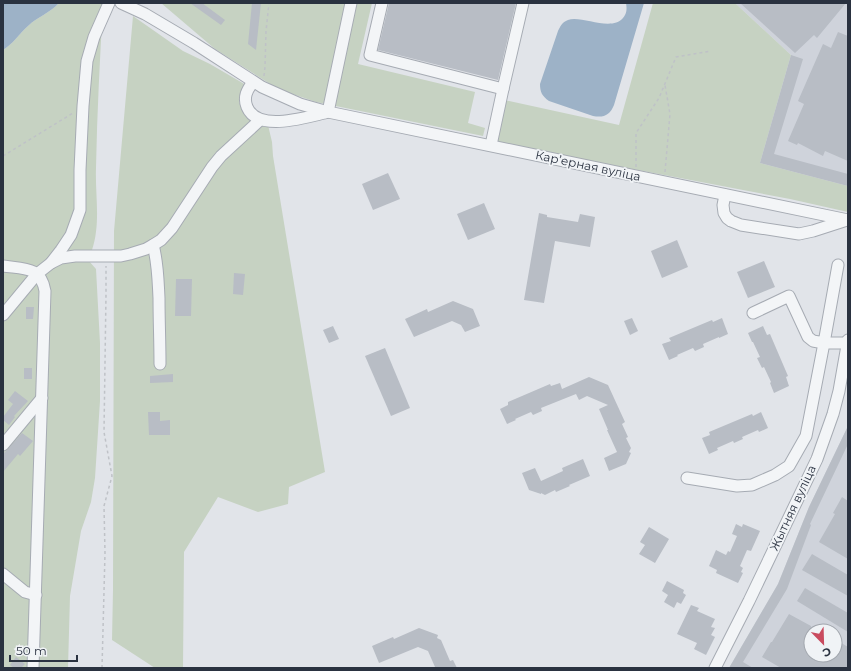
<svg xmlns="http://www.w3.org/2000/svg" width="851" height="671" font-family="Montserrat,sans-serif">
  <style>
    .built { fill: #cfd3db; fill-rule: evenodd }
    .green { fill: #c6d2c2 }
    .water { fill: #9db2c7 }
    .building { fill: #b8bdc5 }
    .lines { fill: none; stroke-linecap: round; stroke-linejoin: round }
    .minor-casing { stroke: #a6abb3; stroke-width: 13 }
    .path { stroke: #bfc2c7; stroke-width: 1.5; stroke-dasharray: 3 3; stroke-linecap: butt }
    .minor { stroke: #f3f5f7; stroke-width: 11 }
    .labels { text-anchor: middle; stroke-width: 3.5; stroke-linejoin: round; paint-order: stroke }
    .street-label { font-size: 12px; fill: #2a3240; stroke: #f0f3f6 }
  </style>
  <rect width="100%" height="100%" fill="#e1e4e9"/>
  <g class="built">
    <polygon points="735,3 848,3 848,186 760,163 791,55"/>
    <path d="M848,426V668H729L778,584L809,507ZM811,631H835V655H811Z"/>
  </g>
  <g class="green">
    <path d="M59,3H103C100,58 97,113 96,168C95,195 101,223 92,250L68,251L39,267L48,270L70,261L88,260L96,269L100,343V401L95,478L91,502L81,531L70,596L68,668H3V50C13,44 19,34 28,26C37,17 50,13 59,3Z"/>
    <polygon points="161,3 372,3 358,64 475,92 468,123 485,128 483,136 316,102 278,89 215,49"/>
    <polygon points="653,3 735,3 791,55 760,163 848,186 848,212 790,199 502,144 498,141 496,138 504,100 619,125"/>
    <polygon points="133,16 183,51 210,64 246,85 239,102 248,119 268,125 272,142 273,156 325,472 289,487 288,504 258,512 218,497 184,552 183,668 155,668 112,640 113,590 114,231"/>
  </g>
  <g class="water">
    <path d="M3,3H59C50,13 37,17 28,26C19,34 13,44 3,50Z"/>
    <path d="M626,3H644L614,105C610,115 604,118 593,116L549,101C542,96 540,92 540,84L558,31C560,27 562,22 568,20C581,15 611,32 623,18C627,13 627,9 626,3Z"/>
  </g>
  <g class="building">
    <polygon points="190,3 202,3 225,20 221,25"/>
    <polygon points="252,3 261,3 256,50 248,44"/>
    <polygon points="389,3 516,3 498,80 378,50"/>
    <polygon points="740,3 846,3 817,38 814,35 795,53"/>
    <polygon points="838,32 848,36 848,161 825,151 823,156 798,143 797,145 788,141 804,104 798,101 823,44 831,48"/>
    <polygon points="791,55 803,59 774,154 848,174 848,186 760,163"/>
    <polygon points="388,173 400,199 373,210 362,184"/>
    <polygon points="484,203 495,229 468,240 457,214"/>
    <polygon points="539,213 547,215 547,217 578,222 580,214 595,217 590,247 555,241 544,303 524,300"/>
    <polygon points="677,240 688,267 662,278 651,251"/>
    <polygon points="764,261 775,287 748,298 737,272"/>
    <polygon points="234,273 245,274 243,295 233,294"/>
    <polygon points="176,279 192,279 191,316 175,316"/>
    <polygon points="453,301 473,309 480,326 465,332 461,325 452,321 414,337 405,319 427,309 428,312"/>
    <polygon points="26,307 34,307 33,319 26,319"/>
    <polygon points="632,318 638,331 630,335 624,321"/>
    <polygon points="722,318 728,334 719,338 719,337 703,344 704,347 695,351 693,348 677,355 678,356 669,360 662,344 671,341 669,338 712,320 713,322"/>
    <polygon points="333,326 339,339 329,343 323,330"/>
    <polygon points="763,326 767,335 770,334 788,376 786,377 789,386 774,393 770,383 771,382 764,367 762,368 757,358 760,357 753,342 752,342 748,333"/>
    <polygon points="385,348 410,408 391,416 365,356"/>
    <rect x="24" y="368" width="8" height="11"/>
    <polygon points="173,374 173,382 150,383 150,376"/>
    <polygon points="589,377 608,385 625,422 622,424 628,437 626,438 631,448 629,452 631,453 626,464 609,471 604,458 617,452 607,430 608,430 599,409 608,405 587,396 579,400 576,394 541,408 542,411 533,415 531,412 515,419 516,420 507,424 500,409 508,405 508,402 550,384 551,386 560,383 562,389"/>
    <polygon points="15,391 28,401 14,416 15,417 9,425 3,420 3,417 13,404 8,400"/>
    <polygon points="148,412 160,412 160,421 170,420 170,435 149,435"/>
    <polygon points="761,412 768,428 759,432 758,430 742,437 743,439 734,443 733,441 717,448 718,450 709,454 702,438 710,435 709,432 752,414 753,416"/>
    <polygon points="848,426 848,444 810,524 811,525 787,589 743,662 753,668 729,668 778,584 809,507"/>
    <polygon points="22,433 33,441 20,456 18,454 3,472 3,454 8,449"/>
    <polygon points="583,459 590,476 569,485 570,486 556,492 555,490 545,495 541,493 541,494 529,490 522,473 535,468 541,481 563,471 562,468"/>
    <polygon points="842,497 848,501 848,559 819,542 835,514 833,513"/>
    <polygon points="736,524 742,527 743,524 760,531 751,551 747,550 740,566 743,568 741,572 743,573 738,583 716,573 717,570 709,566 716,550 726,555 728,551 730,552 737,536 732,534"/>
    <polygon points="649,527 669,539 655,563 639,554 645,545 640,542"/>
    <polygon points="812,554 848,575 848,596 802,570"/>
    <polygon points="667,581 684,590 683,593 686,595 681,604 677,602 674,608 664,602 668,595 662,591"/>
    <polygon points="805,588 848,613 848,632 797,601"/>
    <polygon points="691,605 699,608 697,611 715,619 711,627 715,628 711,635 715,637 706,655 694,649 697,643 677,634"/>
    <polygon points="789,614 811,626 811,655 835,655 835,646 838,641 848,647 848,668 781,668 762,657 771,642 772,642"/>
    <polygon points="419,628 438,635 437,638 441,640 450,661 453,660 457,668 434,668 435,667 428,651 418,647 379,663 372,646 393,637 394,639"/>
    <polygon points="16,657 25,664 21,668 14,668 10,665"/>
  </g>
  <g class="lines">
    <g class="minor-casing">
      <g id="minor">
        <polyline points="121,3 145,14 194,43 262,87 300,104 328,112 848,220"/>
        <polyline points="382,3 370,55 503,89"/>
        <path d="M253,82C247,90 243,97 247,107C258,133 305,117 325,113"/>
        <polyline points="328,112 351,3"/>
        <polyline points="491,145 503,89 523,3"/>
        <polyline points="725,195 723,205 724,213 727,218 731,221 741,225 799,234 813,231 847,220"/>
        <path d="M153,245C158,263 158,280 159,298C159,320 160,342 160,364"/>
        <polyline points="51,263 61,250 71,235 80,210 80,170 83,106 87,61 94,37 109,3"/>
        <path d="M3,266C23,269 41,266 45,291L33,668"/>
        <polyline points="753,313 789,296 808,337 813,341 824,343 838,265"/>
        <polyline points="3,315 37,274 51,263 61,258 75,256 121,256 130,254 146,249 153,245 161,240 172,228 212,167 221,156 260,120"/>
        <polyline points="3,445 42,398"/>
        <polyline points="687,478 737,486 752,485 775,475 789,466 806,436 824,343 848,343"/>
        <polyline points="3,574 25,592 36,595"/>
        <polyline points="715,668 749,601 817,459 833,414 839,391 848,340"/>
      </g>
    </g>
    <g class="path">
      <polyline points="264,76 265,67 266,31 269,3"/>
      <polyline points="3,156 73,113"/>
      <polyline points="636,167 636,133 659,98 676,57 711,51"/>
      <polyline points="665,172 670,114 665,85"/>
      <polyline points="102,668 105,553 104,506 112,476 104,432 106,294 106,266"/>
    </g>
    <use href="#minor" class="minor"/>
  </g>
  <g class="labels">
    <g class="street-label">
      <text transform="translate(588 166) rotate(12)" y="4">Карʼерная вуліца</text>
      <text transform="translate(793 508) rotate(-65)" y="4">Жытняя вуліца</text>
    </g>
  </g>
  <rect width="851" height="671" fill="none" stroke="#2a3240" stroke-width="8"/>
  <g transform="translate(823 643) rotate(157)"><circle r="19" fill="#f0f3f6" stroke="#a1a6ad"/>
  <path d="M0-3L7 15L0 10L-7 15Z" fill="#c94b5f"/>
  <text y="-6" font-size="11" font-weight="bold" text-anchor="middle" fill="#2a3240">С</text>
  </g>
  <path d="M10 655v6h67v-6" fill="none" stroke="#2a3240" stroke-width="2"/>
  <text x="16" y="655" font-size="12" fill="#2a3240" stroke="#f0f3f6" stroke-width="3" paint-order="stroke">50 m</text>
</svg>
